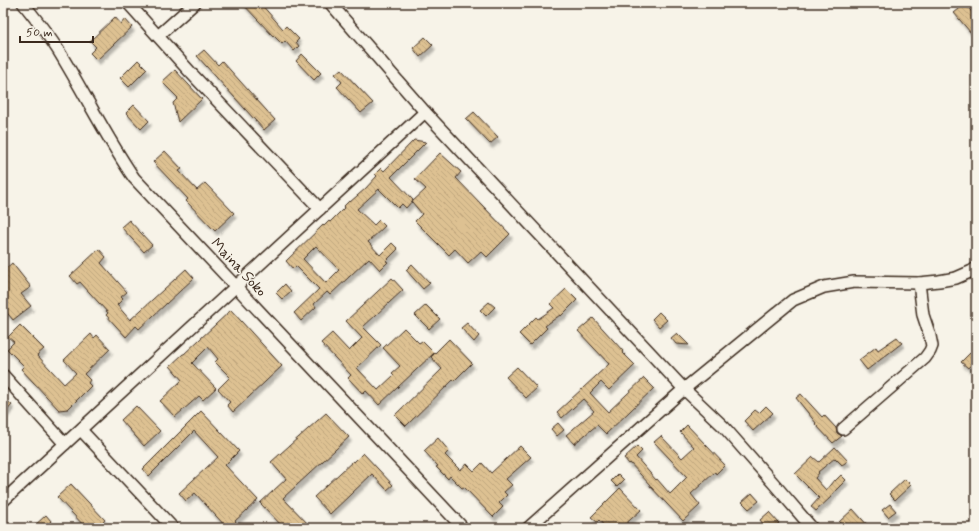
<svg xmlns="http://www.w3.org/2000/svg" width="979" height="531" font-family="Mynerve,sans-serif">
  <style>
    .building { fill: url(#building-back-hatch); stroke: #3b2a1e; fill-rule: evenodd; filter: url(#shadow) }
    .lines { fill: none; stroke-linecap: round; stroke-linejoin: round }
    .minor-casing { stroke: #3b2a1e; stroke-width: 14 }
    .minor { stroke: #f7f3e8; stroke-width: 11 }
    .labels { text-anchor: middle; stroke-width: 3; stroke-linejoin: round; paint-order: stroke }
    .street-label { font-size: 15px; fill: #3b2a1e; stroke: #f7f3e8 }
  </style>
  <defs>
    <pattern id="building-back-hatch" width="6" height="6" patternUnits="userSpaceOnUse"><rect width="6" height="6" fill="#ddc192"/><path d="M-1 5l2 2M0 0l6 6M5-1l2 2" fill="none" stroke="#bfa67d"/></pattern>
    <filter id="shadow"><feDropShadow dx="2.5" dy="4.5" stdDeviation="1" flood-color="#0004"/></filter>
  </defs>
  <rect width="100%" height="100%" fill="#f7f3e8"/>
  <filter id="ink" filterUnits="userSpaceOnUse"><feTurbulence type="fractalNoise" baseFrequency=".025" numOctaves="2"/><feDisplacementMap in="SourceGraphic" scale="8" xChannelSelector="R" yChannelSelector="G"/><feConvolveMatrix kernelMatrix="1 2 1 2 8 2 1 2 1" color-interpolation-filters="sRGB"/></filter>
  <g filter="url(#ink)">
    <g class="building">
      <polygon points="242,3 260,3 283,29 286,26 299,39 296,42 299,46 294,51 285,41 282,44 273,35 273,36"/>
      <polygon points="965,4 976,17 976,39 954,13"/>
      <polygon points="115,17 121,24 125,19 132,27 97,60 90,53 96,47 90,41"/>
      <polygon points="425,37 433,45 420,57 413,48"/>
      <polygon points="204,50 218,65 222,61 275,120 264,130 197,56"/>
      <polygon points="302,54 321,73 314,80 296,61"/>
      <polygon points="138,60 147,69 129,87 120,78"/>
      <polygon points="341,69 373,103 361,113 337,87 342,82 335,74"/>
      <polygon points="175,70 202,99 178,122 173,103 178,98 162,82"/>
      <polygon points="134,105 149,121 141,129 126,113"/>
      <polygon points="474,112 498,137 490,144 466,119"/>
      <path d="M414,140L426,142L391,177L413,200L406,208L402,204L398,208L379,189L357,209L374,225L379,220L385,226L368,242L380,255L392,243L398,249L386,261L388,262L380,270L369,258L330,295L327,292L314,304L316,307L301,321L294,313L319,289L296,266L293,269L286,261L323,225L324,226L329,221L330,222L345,207L344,206L349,201L350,202L365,189L377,176L375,174L381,168L384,171ZM316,246L339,270L326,283L303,259Z"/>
      <polygon points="165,151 182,169 179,171 197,190 205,183 234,213 215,231 186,201 188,199 153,162"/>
      <polygon points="440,153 461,172 456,178 510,234 487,257 481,251 468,263 455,249 449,255 415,221 422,214 412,202 426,189 415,179"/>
      <polygon points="129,220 152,245 144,252 121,227"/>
      <polygon points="99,249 106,257 101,263 127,292 121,297 123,299 117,305 130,320 186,269 194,278 139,329 136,326 126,337 106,315 108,313 80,282 77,284 70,276"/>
      <polygon points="12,263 31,287 21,294 31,306 13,320 3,308 3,271"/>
      <polygon points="412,264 430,283 423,289 406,270"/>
      <polygon points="392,278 403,290 363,327 381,345 357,368 378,390 394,375 392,373 400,366 383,348 404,328 419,343 422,341 434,353 379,405 366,391 363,394 348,378 351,375 321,343 332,333 349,351 362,338 346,321"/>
      <polygon points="285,284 291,291 282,299 276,293"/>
      <polygon points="566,289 577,300 561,316 560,315 545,326 547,328 530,345 519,334 536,317 538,319 554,308 550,304"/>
      <polygon points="489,302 495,307 486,316 480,310"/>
      <polygon points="426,305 440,319 429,329 415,315"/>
      <polygon points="231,310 282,366 233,412 227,405 230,402 218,389 230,377 215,362 218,359 208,347 192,363 216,388 203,400 199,396 175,417 160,401 182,380 170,366 183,354 184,354"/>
      <polygon points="659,312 667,320 659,327 652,319"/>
      <polygon points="593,318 623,351 622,352 635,365 609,390 601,382 590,393 608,412 644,378 654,388 606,434 597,425 574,444 566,435 594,411 583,399 562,418 557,412 609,364 578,331"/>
      <polygon points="467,323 479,336 474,342 461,328"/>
      <polygon points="20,325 44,349 37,355 64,384 76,373 64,360 91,334 94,338 97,335 110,349 84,374 90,380 88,383 91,386 68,409 59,410 21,369 24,366 7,349 14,342 8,337"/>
      <polygon points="677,333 689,345 676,344 671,338"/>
      <polygon points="897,337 902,343 867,370 859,360 876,347 878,350"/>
      <polygon points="449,339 472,363 454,381 453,380 406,426 395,415 442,369 431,357"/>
      <polygon points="971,352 976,356 976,359 968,368 961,362"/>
      <polygon points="517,367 537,388 526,398 506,377"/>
      <polygon points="801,394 822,417 824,415 836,428 837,433 842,436 833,443 815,424 816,423 796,398"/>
      <polygon points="3,397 12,405 3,415"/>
      <polygon points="136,406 160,431 144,446 121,420"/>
      <polygon points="766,406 773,413 753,431 744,421 755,410 759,413"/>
      <polygon points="201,411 239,451 225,465 258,500 235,521 242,528 227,528 195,493 186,501 179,493 218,457 194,431 149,476 143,469"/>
      <polygon points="326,413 349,437 283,498 312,528 284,528 260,503 286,479 271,462 308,429"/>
      <polygon points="558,423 564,430 557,436 551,429"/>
      <polygon points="687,425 725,465 716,474 715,472 691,494 700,505 683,521 650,486 650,485 630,463 629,464 624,458 637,446 642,451 636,457 656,480 657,479 670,494 687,477 654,442 661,436 682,458 694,447 680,432"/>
      <polygon points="438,438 449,451 445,455 460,470 467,464 474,471 482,463 491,473 520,446 531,457 506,479 512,485 504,492 507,495 499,503 503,507 493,517 464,487 462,488 450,476 448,479 436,467 438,466 424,451"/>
      <polygon points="835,447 848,461 842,465 835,458 818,472 819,473 815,478 826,490 834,480 835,481 841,475 846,480 836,490 831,496 831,497 816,511 811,507 819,498 795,474 813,457 819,462"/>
      <polygon points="363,453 393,485 387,490 372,474 330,514 314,497 353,461 354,462"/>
      <polygon points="618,474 624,480 617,487 611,481"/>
      <polygon points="905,479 911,485 895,500 889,494"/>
      <polygon points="71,484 105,520 98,528 86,528 57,497"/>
      <polygon points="620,488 641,510 621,528 606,528 599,520 597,522 591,517"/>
      <polygon points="752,493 759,501 749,509 742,502"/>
      <polygon points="890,504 896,511 888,517 882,510"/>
      <polygon points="853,509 870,528 845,528 839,522"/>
      <polygon points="769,512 779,523 773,528 766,528 760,520"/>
      <polygon points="46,515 51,521 50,522 56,528 32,528"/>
    </g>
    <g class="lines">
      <g class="minor-casing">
        <g id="minor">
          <path d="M23,3C35,18 47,33 58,50C84,92 106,137 134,178L463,528"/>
          <polyline points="128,3 191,73 320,209"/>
          <polyline points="330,3 425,112 684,389 724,427 775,485 812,528"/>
          <polyline points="158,36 195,3"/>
          <polyline points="3,375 65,444"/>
          <polyline points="843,429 925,358 930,351 932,346 930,336 923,315 919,283"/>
          <polyline points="81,430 173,528"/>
          <polyline points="3,501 425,112"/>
          <polyline points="528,528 684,389 793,300 824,287 854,282 919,283 939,281 956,278 972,271 976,268"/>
        </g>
      </g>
      <use href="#minor" class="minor"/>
    </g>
  </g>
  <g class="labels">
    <g class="street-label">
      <text transform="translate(239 267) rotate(47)" y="5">Maina Soko</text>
    </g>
  </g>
  <rect width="979" height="531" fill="none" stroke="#f7f3e8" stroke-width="16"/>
  <rect x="8" y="8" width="963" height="515" fill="none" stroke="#3b2a1e" stroke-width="1.5" filter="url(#ink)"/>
  <path d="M20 36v6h73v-6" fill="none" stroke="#3b2a1e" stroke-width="2"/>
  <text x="26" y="36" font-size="12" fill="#3b2a1e" stroke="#f7f3e8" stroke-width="3" paint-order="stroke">50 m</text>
</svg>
